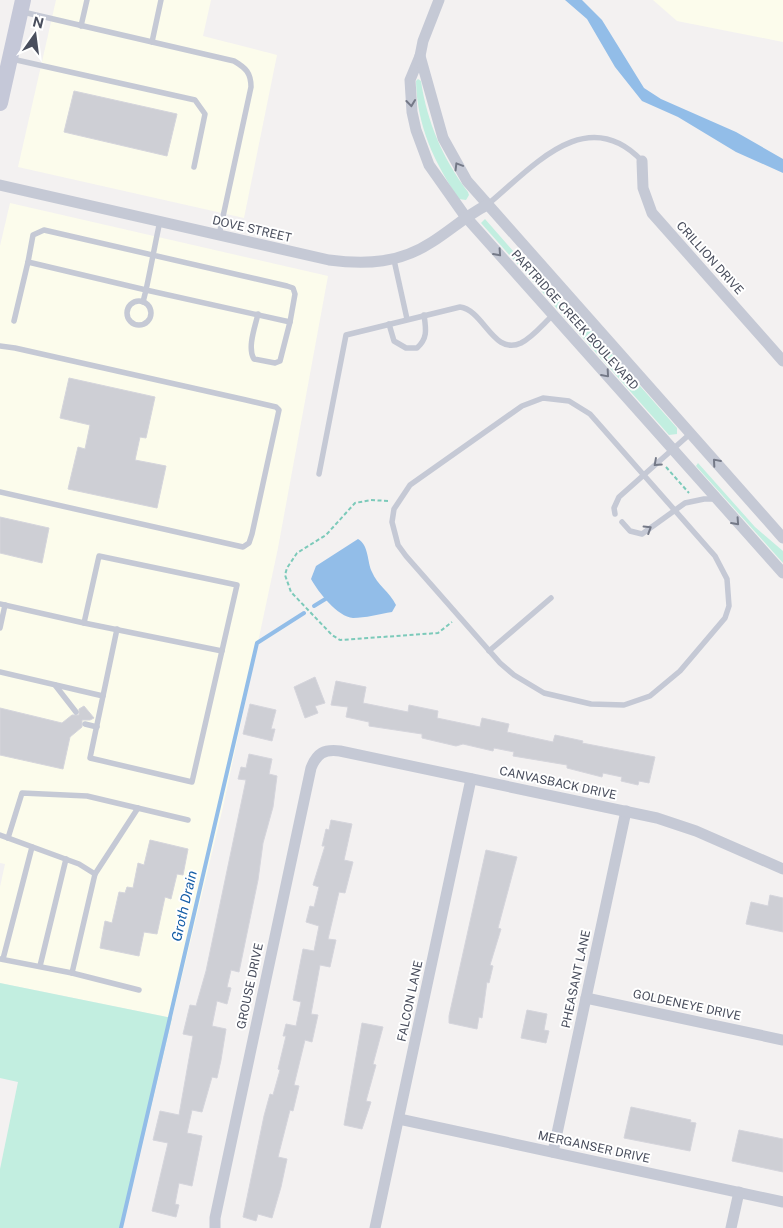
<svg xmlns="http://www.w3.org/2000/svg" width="783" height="1228" font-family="'Public Sans',sans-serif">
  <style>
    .commercial { fill: #fcfcec }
    .green { fill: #c2eee0 }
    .water { fill: #92bde8 }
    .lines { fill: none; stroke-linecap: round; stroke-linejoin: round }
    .stream { stroke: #92bde8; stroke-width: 4 }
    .building { fill: #cecfd5; stroke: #d5d5dc }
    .path { stroke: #7ccaba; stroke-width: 2; stroke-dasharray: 4 2.5; stroke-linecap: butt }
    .service { stroke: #c5c9d5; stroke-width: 5.5 }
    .minor { stroke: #c5c9d5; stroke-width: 11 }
    .secondary { stroke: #c5c8d8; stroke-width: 16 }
    .oneway { stroke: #747987 }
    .labels { text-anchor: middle; stroke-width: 4; stroke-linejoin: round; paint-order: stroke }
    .street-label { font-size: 12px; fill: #494e5d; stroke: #fff }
    .water-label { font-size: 14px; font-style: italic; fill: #145da6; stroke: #fff }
  </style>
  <rect width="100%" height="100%" fill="#f3f1f1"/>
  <g class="commercial">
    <polygon points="56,0 211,0 203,36 277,55 244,218 18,167"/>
    <polygon points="653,0 783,0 783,42 677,21"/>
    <polygon points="10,203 328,276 278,548 223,807 172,1018 0,983 0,887 5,864 0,863 0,246"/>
  </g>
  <g class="green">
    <path d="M418,79L421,81C427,122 443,159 468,192L469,195L466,200L459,199C434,162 417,126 416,81Z"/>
    <polygon points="485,219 550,293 589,328 677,428 677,434 669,435 481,223"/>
    <polygon points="698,463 755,527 783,551 783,563 696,466"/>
    <polygon points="0,983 172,1018 122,1228 0,1228 0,1169 18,1082 0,1078"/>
  </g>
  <g class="water">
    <polygon points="565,0 582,0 602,20 644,88 661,99 736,132 783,159 783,173 736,152 678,117 642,101 615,67 587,19"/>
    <path d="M358,539C369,545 367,562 372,572C377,585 390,592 396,605L392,612C380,614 365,618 353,618C338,617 318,592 311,579L316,566Z"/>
  </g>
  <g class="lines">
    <g class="stream">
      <polyline points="314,606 327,598"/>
      <polyline points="121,1228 257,643 304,613"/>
    </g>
  </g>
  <g class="building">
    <polygon points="74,91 177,114 167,156 64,132"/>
    <polygon points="69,378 155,397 146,438 140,437 135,460 166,466 157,508 68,489 78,447 85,449 90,425 60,418"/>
    <polygon points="0,517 49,528 42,563 0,553"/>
    <polygon points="315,677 325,703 315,706 318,713 305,718 294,687"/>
    <polygon points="336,681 366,687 363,703 408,712 409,705 438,711 437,718 480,727 482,718 509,724 507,732 553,742 555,735 583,741 582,743 655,757 649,783 639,781 638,785 621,781 622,777 603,773 602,777 567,768 567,765 513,756 514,752 494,748 493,751 463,744 456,746 422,738 422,734 369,726 369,722 346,717 348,707 331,705"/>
    <polygon points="250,704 276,710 271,729 275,729 272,741 243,734"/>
    <polygon points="84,706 94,718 90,720 82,720 82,727 70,737 63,769 0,755 0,708 62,723 72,715 79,715 79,709"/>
    <polygon points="249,754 272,759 269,774 277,776 273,807 263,843 258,880 239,972 231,970 227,987 231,988 227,1004 217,1001 212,1026 226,1029 221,1060 217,1078 212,1077 202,1112 192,1110 187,1133 202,1136 192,1186 179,1183 175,1204 179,1205 176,1217 152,1211 168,1143 153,1140 160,1111 179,1115 193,1036 183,1034 190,1005 196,1006 206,971 246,780 238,779 241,767 246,768"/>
    <polygon points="331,820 352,824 344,860 353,862 345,893 339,892 328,939 336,940 330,967 320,965 311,1014 318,1015 312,1042 305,1040 294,1085 299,1086 293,1111 290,1110 278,1157 287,1159 281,1187 272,1218 258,1214 256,1221 243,1217 264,1116 270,1094 273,1095 280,1070 278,1069 286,1036 283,1036 286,1024 296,1026 301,1002 293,1000 303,949 314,951 319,926 306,922 310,906 314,907 319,887 313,885 325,846 322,846 326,829 329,830"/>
    <polygon points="150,840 188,849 183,875 177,874 171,899 165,897 157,934 144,932 139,956 100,948 105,921 112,923 119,892 125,893 127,887 133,888 138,863 144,865"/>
    <polygon points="486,850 517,857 498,928 501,929 490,965 493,966 489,983 487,982 482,1018 479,1017 477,1029 449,1023 449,1016"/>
    <polygon points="770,895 783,898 783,932 746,924 751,902 768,906"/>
    <polygon points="527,1010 547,1014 544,1030 549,1031 546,1043 521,1038"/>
    <polygon points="362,1023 383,1027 373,1064 376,1065 366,1101 371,1102 362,1129 344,1125"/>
    <polygon points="631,1107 691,1120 690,1122 696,1123 690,1151 624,1138"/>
    <polygon points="739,1130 783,1139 783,1172 732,1161"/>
  </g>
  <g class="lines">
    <g class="path">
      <polyline points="666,467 689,493"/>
      <polyline points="388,501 371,500 355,503 326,535 297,553 287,568 285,575 291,592 332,635 340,640 438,633 452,622"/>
    </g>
    <g class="service">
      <path d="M23,12L234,61C246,68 251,73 251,87L219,235"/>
      <polyline points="81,26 87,0"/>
      <polyline points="152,42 161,0"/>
      <polyline points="12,59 195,100 205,114 194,167"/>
      <path d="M487,205C532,168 586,102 642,161"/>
      <polyline points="394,260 407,319"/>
      <circle cx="139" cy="313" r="12"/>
      <path d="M143,302L146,290L28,262L33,235L44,230L287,286L293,288L295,294L290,322L146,290C151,267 155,244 160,221"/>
      <path d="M258,314C255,327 247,348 254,359L275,363L280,361L290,322"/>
      <polyline points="14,321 28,262"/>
      <path d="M389,324L394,341L406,348H417C428,338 426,329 424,315"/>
      <polyline points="0,346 15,348 246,400 276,407 279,410 252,534 249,543 243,547 0,492"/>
      <polygon points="543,398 569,401 590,414 715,556 727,579 729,606 725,618 680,671 650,696 624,705 591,704 544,693 514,675 500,663 406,556 398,545 392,522 394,509 410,485 522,406"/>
      <path d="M319,474L346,335L460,307C484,310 493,356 521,343C533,337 544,323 553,315"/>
      <polyline points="615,514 614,508 619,497 691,433"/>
      <polyline points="622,522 630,531 642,534 685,503 704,499 715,499"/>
      <polyline points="0,604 84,623 99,556 237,585 192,782 90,758 103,696 0,672"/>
      <polyline points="84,623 222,651"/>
      <polyline points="0,628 5,605"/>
      <polyline points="489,651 551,598"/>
      <polyline points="55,685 76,712"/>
      <polyline points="103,696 117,629"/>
      <polyline points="85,724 97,727"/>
      <polyline points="0,835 79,864 95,874 72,973 0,959"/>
      <polyline points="8,838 22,793 87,796 188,820"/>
      <polyline points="95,874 138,808"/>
      <polyline points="3,959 32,847"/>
      <polyline points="40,966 66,859"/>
      <polyline points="72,973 139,990"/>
    </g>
    <g class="minor">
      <polyline points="439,0 423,41 420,56 410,80 412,112 416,130 429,165 465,216 783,573"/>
      <polyline points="420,56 443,138 467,181 783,538"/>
      <polyline points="642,161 643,188 652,213 783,361"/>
      <path d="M0,185L329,260C367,265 400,263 432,242C451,230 467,215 487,205"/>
      <polyline points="586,998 783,1040"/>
      <polyline points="399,1119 783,1202"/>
      <polyline points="553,1152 626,811"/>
      <path d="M215,1228V1218L311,768C317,753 324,749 340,751L657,818L696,831L783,869"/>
      <polyline points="375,1228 471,779"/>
      <polyline points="731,1228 739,1192"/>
    </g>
    <polyline class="secondary" points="0,103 23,0"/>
  </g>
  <defs><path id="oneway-chevron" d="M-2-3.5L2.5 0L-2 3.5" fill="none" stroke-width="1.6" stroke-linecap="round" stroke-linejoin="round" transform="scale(1.25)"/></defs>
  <g class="oneway">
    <use href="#oneway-chevron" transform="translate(411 103) rotate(84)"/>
    <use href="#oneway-chevron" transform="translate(458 166) rotate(-121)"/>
    <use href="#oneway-chevron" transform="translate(498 253) rotate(48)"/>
    <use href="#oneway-chevron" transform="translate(606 374) rotate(49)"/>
    <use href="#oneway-chevron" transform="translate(716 462) rotate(-131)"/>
    <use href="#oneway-chevron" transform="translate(657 463) rotate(138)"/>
    <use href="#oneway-chevron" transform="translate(736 522) rotate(48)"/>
    <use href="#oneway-chevron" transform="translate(648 529) rotate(-32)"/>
  </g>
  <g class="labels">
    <g class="street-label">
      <text transform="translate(252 229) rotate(13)" y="4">DOVE STREET</text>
      <text transform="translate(710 258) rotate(48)" y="4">CRILLION DRIVE</text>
      <text transform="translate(575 320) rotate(48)" y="4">PARTRIDGE CREEK BOULEVARD</text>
      <text transform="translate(558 783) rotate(12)" y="4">CANVASBACK DRIVE</text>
      <text transform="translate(576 979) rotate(-78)" y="4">PHEASANT LANE</text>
      <text transform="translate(250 986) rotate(-78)" y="4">GROUSE DRIVE</text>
      <text transform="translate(410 1001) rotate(-78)" y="4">FALCON LANE</text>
      <text transform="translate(687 1005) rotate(12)" y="4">GOLDENEYE DRIVE</text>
      <text transform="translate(594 1147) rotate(12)" y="4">MERGANSER DRIVE</text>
    </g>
    <g class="water-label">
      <text transform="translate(184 906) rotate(-77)" y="5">Groth Drain</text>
    </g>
  </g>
  <g transform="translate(35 35) rotate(14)" stroke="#ffffff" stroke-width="4" paint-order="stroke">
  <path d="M0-4L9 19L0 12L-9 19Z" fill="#494e5d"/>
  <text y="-8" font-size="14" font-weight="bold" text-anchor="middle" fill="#494e5d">N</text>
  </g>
</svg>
